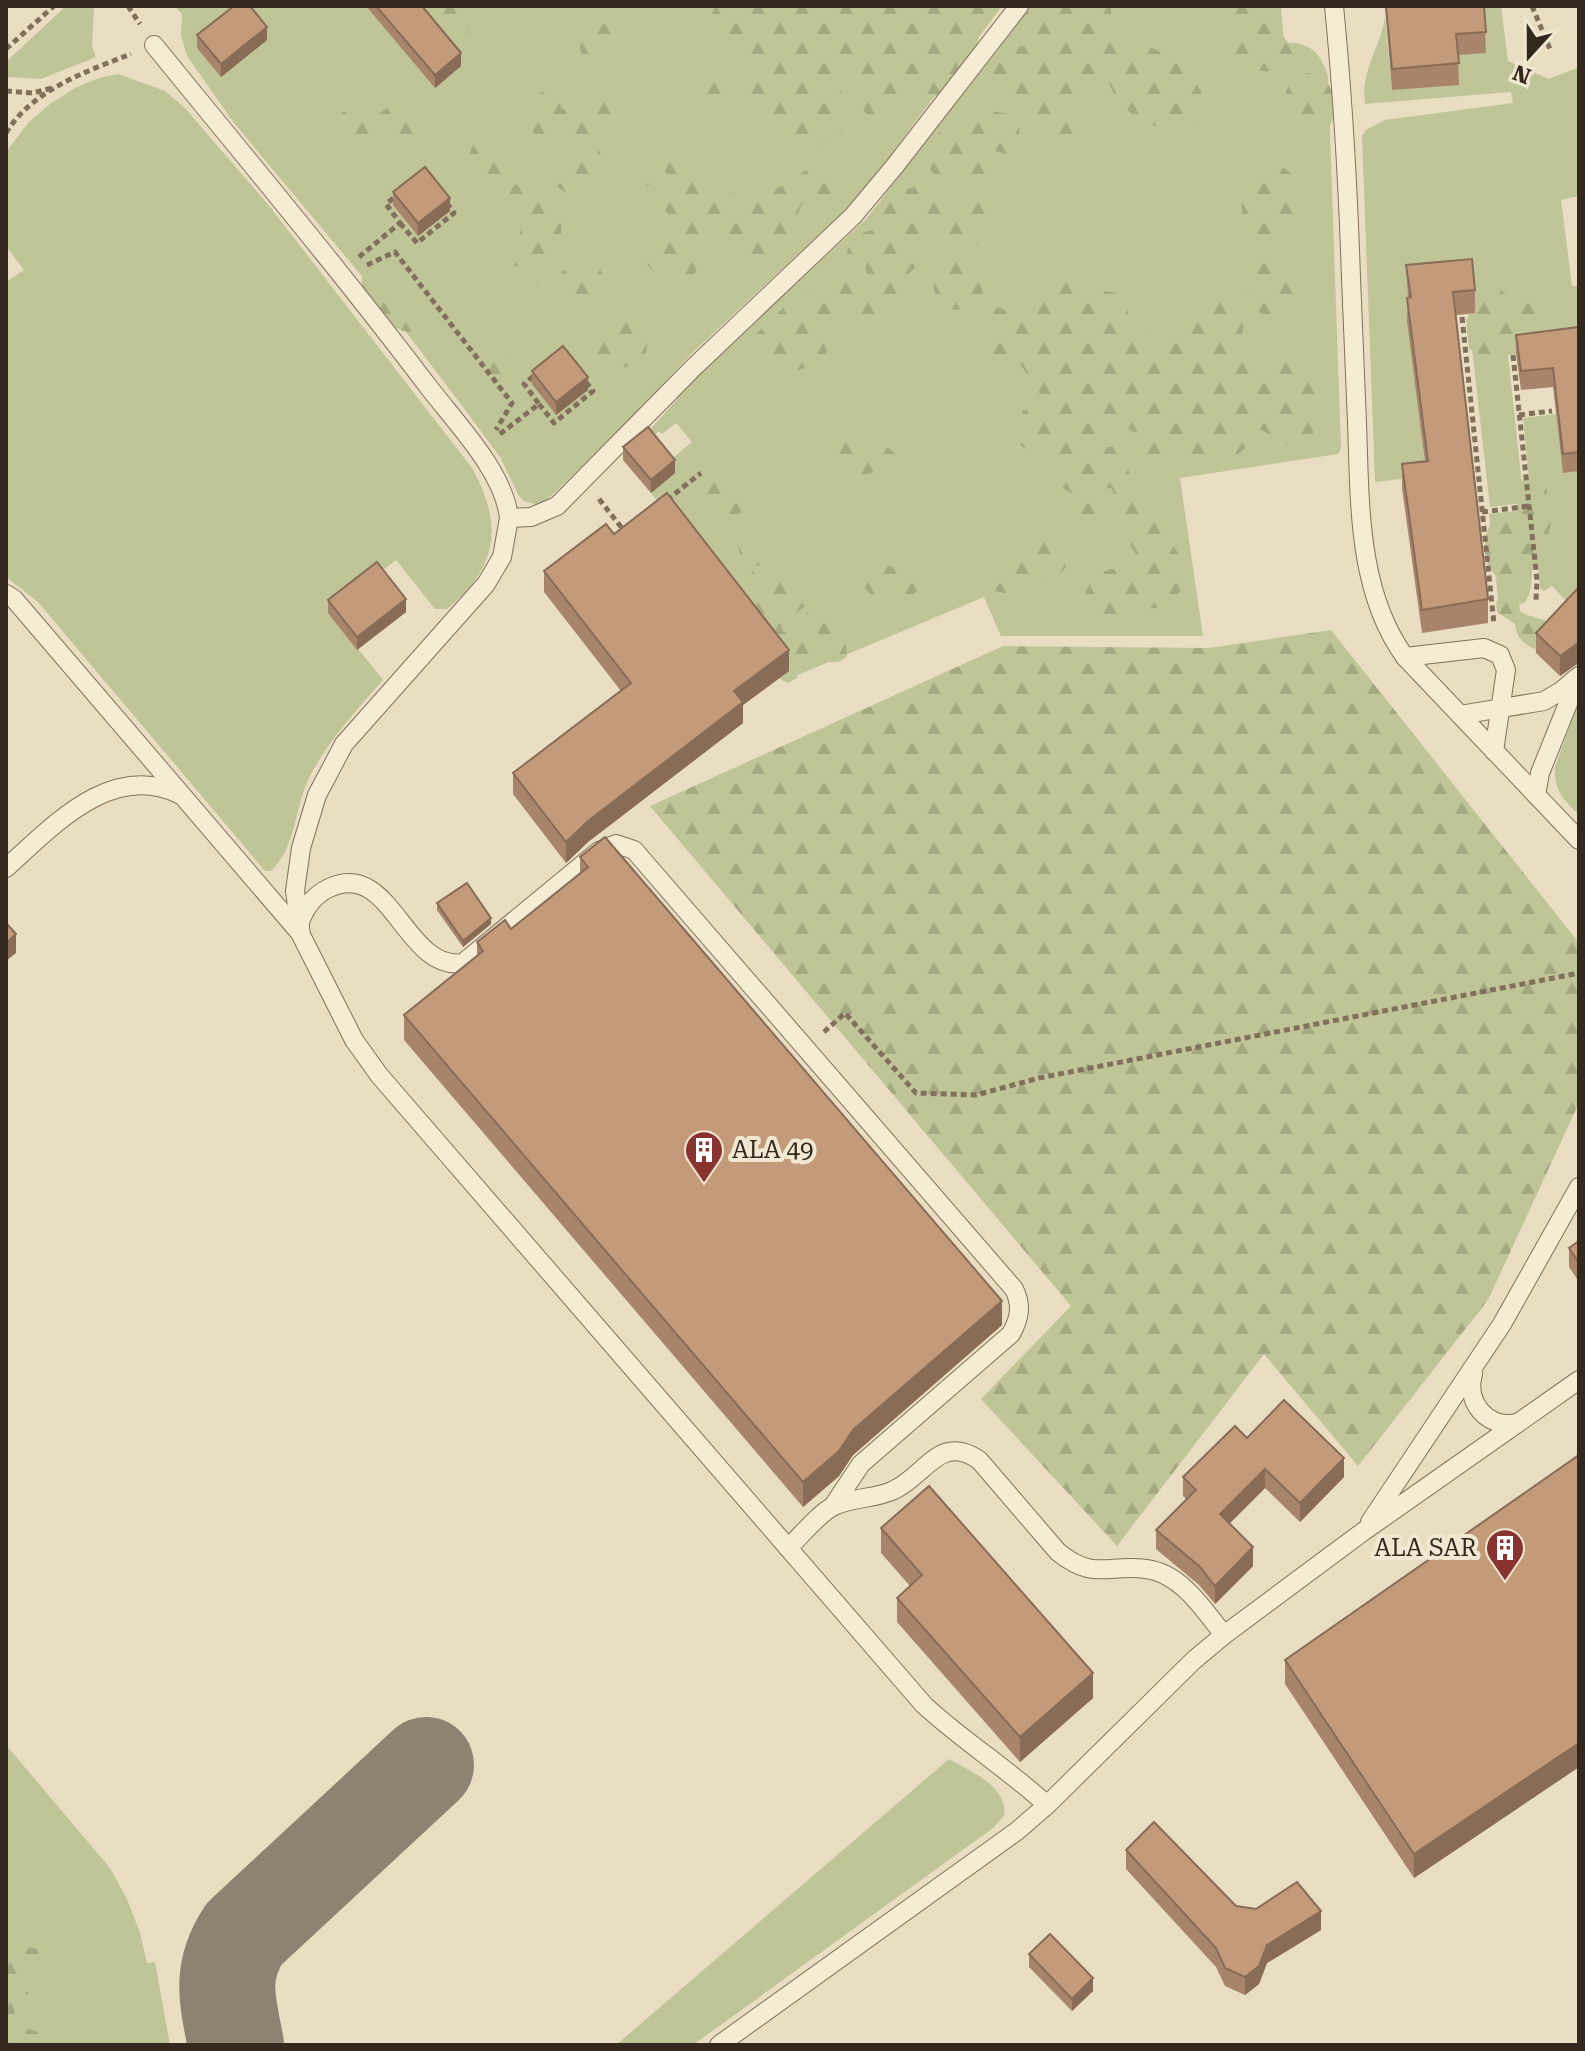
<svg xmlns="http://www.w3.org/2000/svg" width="1585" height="2051" font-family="'Roboto Serif',serif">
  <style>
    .grass { fill: #bfc597 }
    .forest { fill: url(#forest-firs) }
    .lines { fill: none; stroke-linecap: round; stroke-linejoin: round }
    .taxiway { stroke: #8e8370; stroke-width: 96 }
    .lane-casing { stroke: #81705b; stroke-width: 20 }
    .path { stroke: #81705b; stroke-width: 5; stroke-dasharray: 6 4; stroke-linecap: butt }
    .lane { stroke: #f5ecd4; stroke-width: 18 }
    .wall { fill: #a8856a }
    .shaded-wall { fill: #886c56 }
    .building { fill: #c39b7b; stroke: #886c56; stroke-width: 2 }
    .labels { text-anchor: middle; stroke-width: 8; stroke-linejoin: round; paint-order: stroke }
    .poi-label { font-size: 24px; fill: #32281e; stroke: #f1e8d1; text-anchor: start }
  </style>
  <defs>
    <pattern id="forest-firs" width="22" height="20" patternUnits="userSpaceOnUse" patternTransform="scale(2)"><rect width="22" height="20" fill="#bfc597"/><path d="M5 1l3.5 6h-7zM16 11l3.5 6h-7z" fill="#a5a982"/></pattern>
  </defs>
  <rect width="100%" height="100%" fill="#e9dec2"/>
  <g class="grass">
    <polygon points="66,6 94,6 92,46 96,57 41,79 6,77 6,62"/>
    <polygon points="174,6 1002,6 874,177 844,211 691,354 627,423 549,498 537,505 524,501 519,496 500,457 460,403 381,299 234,123 187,56 181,35 182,14"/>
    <path d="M1031,6H1281L1284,43C1309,41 1321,53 1328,76L1341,449L1338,454L1180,478L1203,636H1001L984,597L793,677L651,493L667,463L692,442L676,423L662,434L659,431L623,460L702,371L867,218Z"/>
    <path d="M1452,6H1501L1508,61L1549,79L1579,67V196L1561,200L1572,286H1579V346L1508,355L1524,503L1490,507L1468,314L1475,313L1411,321L1426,476L1375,482L1362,136L1366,130L1385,120L1513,103L1511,92L1365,104C1360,71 1381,47 1385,16L1392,90Z"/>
    <path d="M118,74L165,91L185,108L270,207L472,468C503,524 499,567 447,609H435L396,560L329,612L383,680C356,711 326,743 308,780C294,811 296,847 271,871H265L38,602L6,577V282L24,270L6,246V152L28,123L50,104L75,88L99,78Z"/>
    <polygon points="1556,414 1563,472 1579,471 1579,608 1576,611 1552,586 1544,591 1540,588 1523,418"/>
    <path d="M1525,510C1527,531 1540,587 1524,603L1499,607L1489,514Z"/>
    <path d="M1579,701V815C1563,799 1554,791 1555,767Z"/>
    <polygon points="6,1745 110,1868 127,1899 140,1933 147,1963 155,1962 170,2045 6,2045"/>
    <path d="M949,1759C970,1771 1009,1787 1004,1816L993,1828L693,2045H616Z"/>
  </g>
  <g class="forest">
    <polygon points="423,6 470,6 472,9 467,33 452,38 437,37 423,20"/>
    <path d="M716,6H999L981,30L977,44L951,82L937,95L924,102L915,103L904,101L892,94L886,114L868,115L853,101V72L847,68L837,79L842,90C841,94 838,98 838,102C838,115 848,125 837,138C833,143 827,144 820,145C793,148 791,132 773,120C762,112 749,114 745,98C741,81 746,59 754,44L745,34L736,40C713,41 703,26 716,6Z"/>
    <path d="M1028,6H1111V23L1119,30L1118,42L1120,49C1129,47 1136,45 1145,46C1160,49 1171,58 1182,69C1204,89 1216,108 1190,131C1165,132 1139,123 1121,104C1114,98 1110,84 1106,76L1094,74L1080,88L1071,108L1064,114L1074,124L1073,133L1067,139L1054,137C1048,129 1050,126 1053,117L1044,123C1029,120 1011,113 1001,102L1002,94L1007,88C988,82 983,59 1003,48C1009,45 1016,46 1023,46L1026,42L1019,34V27Z"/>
    <path d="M1231,6H1278L1281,33L1293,50C1278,98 1205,55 1234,16Z"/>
    <path d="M597,20C613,28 618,36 619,53C606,67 598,64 582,57C577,40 579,26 597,20Z"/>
    <path d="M710,68L724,70L731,80L735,94C714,125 674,90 710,68Z"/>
    <path d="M1307,73C1325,77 1332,84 1334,102C1335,109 1337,114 1333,120C1306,159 1257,87 1307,73Z"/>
    <path d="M543,92L560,102L561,108L569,110L579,101L609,100L615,106L611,125L594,138C597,149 605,156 604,168C603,176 599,179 594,185C580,200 571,199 556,185L565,161L575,159L571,145L565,142H544L525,125C524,110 529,97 543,92Z"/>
    <path d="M390,106L396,107C404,122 420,120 419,140L406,149L390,141L382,128L354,148C342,143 329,140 328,125L343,112L377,115Z"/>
    <path d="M989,110L1007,114L1019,123L1020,145L1006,154L992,150L984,157L995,170L988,182L936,177L930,169L927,151C938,132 954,106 979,118Z"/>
    <path d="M479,137L493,138L507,147C510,162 510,171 499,182C476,185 464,180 470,154C472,146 473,142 479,137Z"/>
    <path d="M647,154L677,158L690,155L699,169L694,183L697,190C712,191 731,187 741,201L750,188L774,190L783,185L789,186L795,193L797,177L804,171L816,170L832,178L833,190L829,203L817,209L802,204L796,217L787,223C788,235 792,248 784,259C770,277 732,258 723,243C719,238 718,231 715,226L704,234C706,255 696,292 666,281C659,278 652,269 646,263L648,243L661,229L676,228C671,214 659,207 656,191L667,179L666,171C656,177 651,192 638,182L635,165L638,158Z"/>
    <path d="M1274,164C1310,174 1307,223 1278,240C1269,239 1255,236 1249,229C1238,216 1240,186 1250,174C1257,167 1265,165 1274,164Z"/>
    <path d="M524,181C538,181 549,185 554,198L551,208L556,210C564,225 565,242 548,251C557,266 554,285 533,284L526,268L509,265L505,256L507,247L513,242H527L520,234L521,226L527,218H512L505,203L513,186Z"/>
    <path d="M917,186L942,193L950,200L970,196L986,201C992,213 993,222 991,236C977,244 965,249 968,267C1017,309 927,333 934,277L949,267L953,246L937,226L911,243L916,257L915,268L907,275L908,284L899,291L897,298L886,302L894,306L897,311L894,317C883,320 881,325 880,336L873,339L863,335C856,322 859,317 866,306L854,311L845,308L841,314L827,319L825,334L820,341L824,343L827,352L818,362H809L804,368L795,371L791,368L778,371L771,368L768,352L755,340L757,333L788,303L812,291L825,290L848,281L869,283L865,266L850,265C841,247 855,234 872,230C874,204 894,192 917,186Z"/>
    <path d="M1266,259C1288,262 1311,283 1299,307C1276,351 1216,280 1266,259Z"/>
    <path d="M584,261L596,263C609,282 610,296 585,302C576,304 573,305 565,302L560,289L561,273L571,264Z"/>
    <path d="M1069,271C1077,275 1082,282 1090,287C1097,291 1095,289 1102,290C1128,294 1129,305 1128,327C1140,332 1153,337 1165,333C1179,328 1181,312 1191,306C1202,300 1225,300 1236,307C1246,313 1244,327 1242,336L1233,343C1247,346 1250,365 1256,377L1264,379C1273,364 1284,359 1301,361C1322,386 1329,423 1302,446L1292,447L1258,428C1251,444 1243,453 1227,460L1211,453L1202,464H1194L1189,460L1187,450C1183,450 1178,450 1174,451C1163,454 1150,471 1141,451C1137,444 1138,440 1141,433L1133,432L1122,425L1105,424L1107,447L1120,445C1132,452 1127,456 1128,467C1129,476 1139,491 1145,496C1150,500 1158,502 1163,505L1166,511L1161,526C1182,562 1202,574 1165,608C1142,609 1117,604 1104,625C1070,622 1082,591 1098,573L1111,569L1132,570L1135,552C1118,534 1117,511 1112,488L1103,489C1105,509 1096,538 1073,515L1075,495L1055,484L1050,462L1041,450H1027L1020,445L1016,437L1023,410L1036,408L1040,394L1017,359L1008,357L999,367L993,366L991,360L995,346L987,340L984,320L991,309L998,307L1012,313L1039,312C1033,288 1045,273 1069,271Z"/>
    <path d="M371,272L377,274L413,314L414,326L410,332C391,333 359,295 362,277Z"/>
    <polygon points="1494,285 1514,300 1517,306 1521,302 1534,303 1541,312 1532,333 1521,334 1515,329 1501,353 1485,357 1469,349 1466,319 1475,313 1472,288"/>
    <path d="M621,318C666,328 647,377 613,365L614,369L607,379L592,376L585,360L590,350L598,352C588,331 602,322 621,318Z"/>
    <path d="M488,347L500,348L513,355L518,368L512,381L505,386C481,386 465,362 488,347Z"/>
    <path d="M837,429L852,434L855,443C872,440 902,446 897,468C893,470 889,469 884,470C865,472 858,484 847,460L831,457L824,450L830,435Z"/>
    <path d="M714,475C740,476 755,505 732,523L715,516H705L698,505V488Z"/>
    <path d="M1531,476L1547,485V499L1539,507L1553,516C1547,537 1542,566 1524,578L1515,572L1506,580C1478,571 1482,539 1493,518L1517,510C1519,494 1513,481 1531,476Z"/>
    <path d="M746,532L759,536L769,549L766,559L758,566L750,565L757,580L760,596H764L770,576L777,573L797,581L806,593L804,607L795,614H786L774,607L773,616L781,625L783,632L802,635L810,641L818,640C820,627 816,628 807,623L804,618L810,608C835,605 846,636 847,656C838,666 833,660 823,663C814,665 806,670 798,673L797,678L788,683L779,678L789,671L704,550L723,557L729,565L732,558L741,556L736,540L739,533Z"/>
    <path d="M1051,535L1059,536V542L1052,550L1056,559L1064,561L1066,567C1053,587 982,611 987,572L996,565L1019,562L1020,555Z"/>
    <path d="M907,557L918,561L925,570L917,591L909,597L895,593C884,605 871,597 863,586L866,570L882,563L892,567L897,560Z"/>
    <path d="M1513,596L1519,600L1520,611C1527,617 1540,617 1549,623L1539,650C1526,647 1516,638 1515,624L1497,612L1496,602L1501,597Z"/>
    <polygon points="1331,630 1579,943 1579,1103 1488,1300 1358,1466 1264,1354 1117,1546 981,1399 1071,1306 650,806 1003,646 1209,648"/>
    <path d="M25,1946L41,1950L47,1962L41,1975L19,1985L20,1989L29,1993L28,2002L14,2012C15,2033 43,2027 57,2045H6V1948Z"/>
  </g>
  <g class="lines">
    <path class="taxiway" d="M236,2045C228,2002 218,1974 244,1934L426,1765"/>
    <g class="lane-casing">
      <g id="lane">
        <path d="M1019,6L894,167L853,216L694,367L557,506L531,517L509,518L502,557L486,584L344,744L317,795L301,848L295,891L301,935L354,1040L379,1075L924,1705C963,1741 1008,1769 1047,1805"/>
        <path d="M1334,6C1343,97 1348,187 1351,278C1353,326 1355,375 1357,423C1360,501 1357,591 1405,657L1579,840"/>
        <path d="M154,45C246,158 339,269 427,385C455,422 504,471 509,518"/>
        <polyline points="6,594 14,599 300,933"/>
        <polyline points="1405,657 1484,648 1500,655 1506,670 1494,751"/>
        <polyline points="1460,715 1544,701 1561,691 1575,679"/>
        <polyline points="1536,795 1540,773 1579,676"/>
        <path d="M6,868C53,826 112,760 181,795"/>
        <path d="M299,925C304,909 314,895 329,888C391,858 405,972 463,963L599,851L616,844L634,850L1014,1289C1022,1305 1020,1318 1011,1334L861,1464L833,1506"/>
        <path d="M1473,1374C1465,1403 1488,1429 1517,1423"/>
        <polyline points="1370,1522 1502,1324 1579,1187"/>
        <path d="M788,1548C800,1537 820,1512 834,1506C852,1497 876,1499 894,1490C926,1475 940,1433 979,1460L1058,1552C1094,1581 1107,1564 1146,1569C1181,1573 1204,1610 1224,1635"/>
        <polyline points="719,2045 1017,1831 1047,1805 1194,1660 1224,1635 1364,1531 1579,1380"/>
      </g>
    </g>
    <g class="path">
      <polyline points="128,6 140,24"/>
      <polyline points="1532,6 1550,49"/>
      <polyline points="6,49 54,6"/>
      <polyline points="6,91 33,93 52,88"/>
      <path d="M6,133C32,90 87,71 131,54"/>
      <polyline points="400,223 417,243 454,213 445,201"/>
      <polyline points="359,257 400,223 386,204 396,196"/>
      <polyline points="367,265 395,252 512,403 496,430"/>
      <polyline points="1462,317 1494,624"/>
      <polyline points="1513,355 1537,580 1536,600"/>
      <polyline points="539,404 554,423 593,391 585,381"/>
      <polyline points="1519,415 1552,411"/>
      <polyline points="500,434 539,404 524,384 536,374"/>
      <polyline points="599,499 625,532"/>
      <polyline points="667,500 701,473"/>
      <polyline points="1482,512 1529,506"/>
      <polyline points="824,1032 845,1013 916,1093 976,1095 1039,1078 1579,973"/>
    </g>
    <use href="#lane" class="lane"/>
  </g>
  <g class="wall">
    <polygon points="366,6 422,6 461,66 435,88"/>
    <polygon points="1385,6 1484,6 1486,53 1458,55 1459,85 1392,90"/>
    <polygon points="197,35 267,40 221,77 197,48"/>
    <polygon points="393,192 450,211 418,236 393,205"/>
    <polygon points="1406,265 1475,290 1475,313 1456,315 1488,599 1488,623 1422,633 1402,488 1402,464 1425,462 1407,321 1408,298"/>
    <polygon points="1579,327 1579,471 1563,473 1553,387 1521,390 1516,354 1516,335"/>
    <polygon points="532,371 588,390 556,415 532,384"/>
    <polygon points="623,447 675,473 651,493 623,460"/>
    <polygon points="614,534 789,671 743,705 743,723 588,842 566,863 513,794 513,773 621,691 544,592 544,571"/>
    <polygon points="1579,587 1579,665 1577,664 1560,676 1536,653 1536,633"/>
    <polygon points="328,600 406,612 357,650 328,613"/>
    <polygon points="580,857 1002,1325 853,1455 839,1476 803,1507 404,1040 404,1015 477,956 477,942 511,929 580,874"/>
    <polygon points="437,903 491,924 463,947 437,910"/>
    <polygon points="1579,1241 1579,1282 1569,1267 1569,1248"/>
    <polygon points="1247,1438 1344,1477 1300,1522 1265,1488 1229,1524 1253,1566 1215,1604 1199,1585 1156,1549 1156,1530 1187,1500 1183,1496 1183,1477"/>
    <polygon points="1579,1455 1579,1767 1414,1878 1285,1684 1285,1660"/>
    <polygon points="881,1528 1093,1698 1020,1762 897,1622 897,1598 910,1586 881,1553"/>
    <polygon points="1126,1850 1236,1906 1321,1930 1267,1963 1259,1984 1245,1995 1225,1986 1216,1967 1126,1869"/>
    <polygon points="1029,1954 1093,1991 1072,2011 1029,1967"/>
  </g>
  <g class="shaded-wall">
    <polygon points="267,27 267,40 221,77 221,64"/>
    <polygon points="461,53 461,66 435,88 435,75"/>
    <polygon points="450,198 450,211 418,236 418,223"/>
    <polygon points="588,377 588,390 556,415 556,402"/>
    <polygon points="675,460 675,473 651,493 651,480"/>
    <polygon points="406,599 406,612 357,650 357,637"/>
    <polygon points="1577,644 1577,664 1560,676 1560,656"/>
    <polygon points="789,650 789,671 743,705 743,723 588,842 566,863 566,842 734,691"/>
    <polygon points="491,918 491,924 463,947 463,941"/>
    <polygon points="16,934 16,953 6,961 6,943"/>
    <polygon points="1002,1301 1002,1325 853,1455 839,1476 803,1507 803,1482 853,1430"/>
    <polygon points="1344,1458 1344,1477 1300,1522 1300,1503"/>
    <polygon points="1265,1469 1265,1488 1220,1533 1220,1514"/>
    <polygon points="1253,1547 1253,1566 1215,1604 1215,1586"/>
    <polygon points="1093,1673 1093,1698 1020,1762 1020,1737"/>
    <polygon points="1579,1743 1579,1767 1414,1878 1414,1854"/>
    <polygon points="1321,1911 1321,1930 1267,1963 1259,1984 1245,1995 1245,1977 1267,1945"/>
    <polygon points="1093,1978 1093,1991 1072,2011 1072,1999"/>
  </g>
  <g class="building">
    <polygon points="234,6 250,6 267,27 221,64 197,35"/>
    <polygon points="376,6 422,6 461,53 435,75"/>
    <polygon points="1386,6 1484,6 1486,32 1456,34 1459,63 1392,69"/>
    <polygon points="425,167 450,198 418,223 393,192"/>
    <polygon points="1472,259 1475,290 1453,292 1488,599 1422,610 1402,464 1428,461 1407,298 1411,297 1406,265"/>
    <polygon points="1579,327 1579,452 1563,454 1553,368 1521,371 1516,335"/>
    <polygon points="563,346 588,377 556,402 532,371"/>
    <polygon points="648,427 675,460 651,480 623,447"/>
    <polygon points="667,493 789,650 734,691 743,702 588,821 566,842 513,773 631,683 544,571 606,524 614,534"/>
    <polygon points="377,562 406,599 357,637 328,600"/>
    <polygon points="1579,587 1579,645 1577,644 1560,656 1536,633"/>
    <polygon points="605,837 1002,1301 853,1430 839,1451 803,1482 404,1015 483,951 477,942 505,920 511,929 588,867 580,857"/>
    <polygon points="467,883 491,918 463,941 437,903"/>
    <polygon points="6,923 16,934 6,943"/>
    <polygon points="1579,1241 1579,1263 1569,1248"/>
    <polygon points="1284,1400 1344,1458 1300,1503 1265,1469 1220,1514 1253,1547 1215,1586 1199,1566 1156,1530 1196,1490 1183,1477 1235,1426 1247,1438"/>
    <polygon points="1579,1455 1579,1743 1414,1854 1285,1660"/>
    <polygon points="929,1486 1093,1673 1020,1737 897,1598 922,1575 881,1528"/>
    <polygon points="1154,1822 1236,1906 1256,1909 1297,1882 1321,1911 1267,1945 1259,1966 1245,1977 1225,1968 1216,1948 1126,1850"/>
    <polygon points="1050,1934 1093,1978 1072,1999 1029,1954"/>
  </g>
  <defs>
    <g id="building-pin" transform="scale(2)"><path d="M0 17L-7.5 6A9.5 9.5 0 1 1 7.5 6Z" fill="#893331" stroke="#f1e8d1"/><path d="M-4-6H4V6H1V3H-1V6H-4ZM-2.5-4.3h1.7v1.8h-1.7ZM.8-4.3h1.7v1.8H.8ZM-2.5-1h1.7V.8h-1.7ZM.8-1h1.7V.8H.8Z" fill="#fff"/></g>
  </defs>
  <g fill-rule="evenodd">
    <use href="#building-pin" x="704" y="1150"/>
    <use href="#building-pin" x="1505" y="1548"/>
  </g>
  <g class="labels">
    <g class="poi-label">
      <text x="732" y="1158">ALA 49</text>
      <text x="1477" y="1556" text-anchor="end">ALA SAR</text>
    </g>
  </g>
  <rect width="1585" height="2051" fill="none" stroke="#32281e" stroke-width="16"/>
  <g transform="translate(1529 56) rotate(201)" stroke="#f1e8d1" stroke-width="6" paint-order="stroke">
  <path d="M0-6L14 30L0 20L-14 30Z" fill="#32281e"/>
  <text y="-12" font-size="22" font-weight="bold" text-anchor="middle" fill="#32281e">N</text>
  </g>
</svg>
